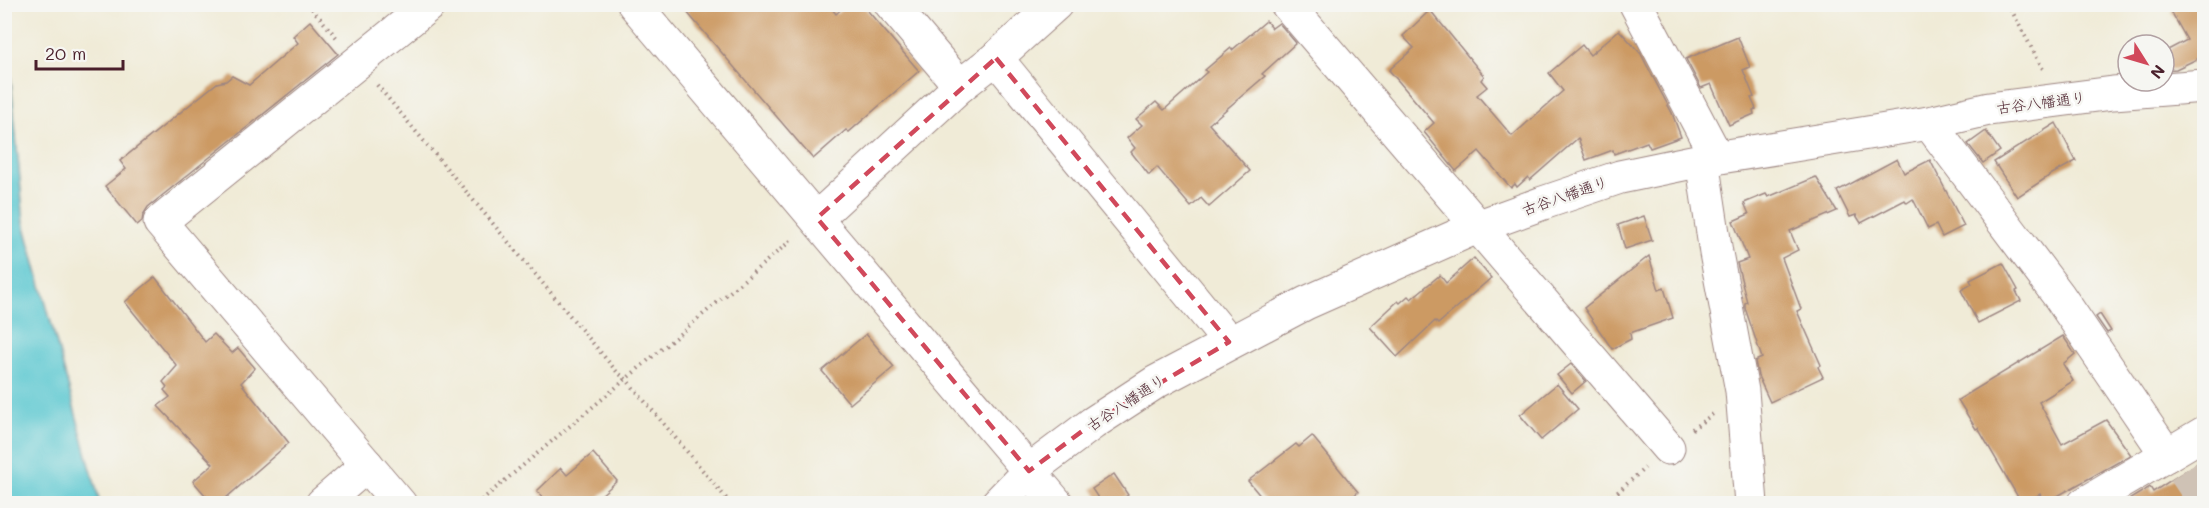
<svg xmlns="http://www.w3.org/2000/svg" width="2209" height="508" font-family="Mali,'Klee One',sans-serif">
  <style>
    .water { fill: #5ac7d0; stroke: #52737e; stroke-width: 1.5 }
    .building { fill: #cc9a63 }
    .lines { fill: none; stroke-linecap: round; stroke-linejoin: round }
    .minor-tunnel { stroke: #cfc2b5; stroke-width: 33; stroke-dasharray: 33 16; stroke-linecap: butt }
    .minor-casing { stroke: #9d8581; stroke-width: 35 }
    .path { stroke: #9d8581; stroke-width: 4; stroke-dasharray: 1.5 4.5; stroke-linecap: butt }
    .minor { stroke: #fff; stroke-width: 33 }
    .marked { fill: none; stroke: #d1495b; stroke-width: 4.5; stroke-dasharray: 12 8; stroke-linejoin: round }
    .labels { text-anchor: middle; stroke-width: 5; stroke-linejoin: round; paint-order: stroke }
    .street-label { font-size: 15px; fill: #4a1f2b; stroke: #f6f6f2 }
  </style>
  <rect width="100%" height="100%" fill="#f6f6f2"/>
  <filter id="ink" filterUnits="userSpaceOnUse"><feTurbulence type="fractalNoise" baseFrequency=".0167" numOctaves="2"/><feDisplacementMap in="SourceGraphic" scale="12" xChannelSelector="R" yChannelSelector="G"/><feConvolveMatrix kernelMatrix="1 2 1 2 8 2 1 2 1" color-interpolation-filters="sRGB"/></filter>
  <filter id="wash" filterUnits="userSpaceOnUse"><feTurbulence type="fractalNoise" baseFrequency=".008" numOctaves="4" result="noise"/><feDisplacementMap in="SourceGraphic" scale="24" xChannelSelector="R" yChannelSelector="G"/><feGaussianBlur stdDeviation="1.35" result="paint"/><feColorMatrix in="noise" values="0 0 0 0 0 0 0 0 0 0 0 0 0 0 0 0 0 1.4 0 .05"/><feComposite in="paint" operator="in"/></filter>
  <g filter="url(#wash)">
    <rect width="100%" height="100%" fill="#f0ebd7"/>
    <polygon class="water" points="4,5 24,223 100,503 5,503"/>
    <g id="blocks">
      <g class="building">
        <polygon points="680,4 828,4 836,14 847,4 862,4 919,71 849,132 846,130 813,159"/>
        <polygon points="2184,4 2205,4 2205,68 2201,67 2197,59 2176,69 2164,70 2164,52 2187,40 2171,11"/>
        <polygon points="1430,10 1484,76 1481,80 1487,87 1477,95 1512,136 1563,91 1549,73 1582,45 1590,55 1619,30 1641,54 1646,64 1672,113 1681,137 1650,148 1647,142 1614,154 1613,150 1586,160 1578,138 1530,180 1528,177 1517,187 1515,184 1511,188 1479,151 1456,171 1424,132 1434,123 1389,70 1414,48 1403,36"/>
        <polygon points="310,21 338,54 148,207 143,215 142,221 137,225 105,186 126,169 120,161 217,83 226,81 232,76 249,85 298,43 293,36"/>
        <polygon points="1266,21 1272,28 1279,23 1296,43 1262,74 1265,76 1209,124 1250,171 1209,207 1201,198 1191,207 1157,167 1149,175 1131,152 1135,148 1127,138 1142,125 1136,119 1156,102 1164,110 1207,72 1205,70 1231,48 1232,50"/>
        <polygon points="1738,37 1750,67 1743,70 1754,97 1751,98 1756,109 1753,110 1754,114 1729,125 1711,84 1701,88 1686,59"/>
        <polygon points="2056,123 2076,161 2052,174 2017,197 1994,162"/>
        <polygon points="1986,131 2000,151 1983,163 1968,144"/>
        <polygon points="1897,159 1904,173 1930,160 1964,226 1942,237 1936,225 1928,229 1913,199 1907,203 1905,200 1861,223 1856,215 1850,217 1837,191"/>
        <polygon points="1816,177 1837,211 1790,231 1798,250 1782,258 1801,309 1797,311 1821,365 1818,367 1823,377 1770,402 1758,376 1755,361 1762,358 1745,308 1745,303 1747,302 1737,263 1748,259 1733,221 1749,214 1744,203 1766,194 1768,197"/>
        <polygon points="1644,216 1652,240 1625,249 1618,225"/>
        <polygon points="1649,256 1659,290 1664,288 1673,318 1630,333 1631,339 1612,349 1584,308"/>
        <polygon points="1474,258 1491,278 1438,324 1435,321 1397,357 1370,327 1398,301 1400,303 1408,296 1411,299 1440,275 1446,283"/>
        <polygon points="2003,263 2018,290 2016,291 2021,301 1978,323 1961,290 1972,284 1970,280"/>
        <polygon points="155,277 205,342 214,334 232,353 238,348 255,368 241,383 289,443 219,504 213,504 193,481 213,464 158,406 170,397 164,390 167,387 163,382 177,366 125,302"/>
        <polygon points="2100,314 2111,331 2107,333 2096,317"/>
        <polygon points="866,334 894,367 850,404 822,371"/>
        <polygon points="2063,336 2075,354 2063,364 2073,381 2039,402 2062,444 2106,420 2131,455 2045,503 2040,494 2022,504 1978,428 1976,429 1958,400"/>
        <polygon points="1571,364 1586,381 1572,393 1557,375"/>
        <polygon points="1557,384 1578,409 1541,440 1520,415"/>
        <polygon points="1312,436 1358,492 1344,504 1267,504 1248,481 1296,444 1299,447"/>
        <polygon points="593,453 617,481 591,504 549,504 537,491 561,468 567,475"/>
        <polygon points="2205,458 2205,504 2122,504 2150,487 2153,492"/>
        <polygon points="1114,474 1128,495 1115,504 1102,504 1092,489"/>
      </g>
    </g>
  </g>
  <g filter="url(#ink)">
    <use href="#blocks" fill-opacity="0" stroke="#9d8581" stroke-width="1.5"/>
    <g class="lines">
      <polyline class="minor-tunnel" points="2184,471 2204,501"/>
      <g class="minor-casing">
        <g id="minor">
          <polyline points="634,4 1057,504"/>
          <polyline points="891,4 960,86"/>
          <polyline points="1287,4 1668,448"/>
          <polyline points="1636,4 1717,158"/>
          <polyline points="996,58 1229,342"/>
          <polyline points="1929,123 2059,296 2167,455"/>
          <polyline points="1702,160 1716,253 1742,391 1751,504"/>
          <polyline points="817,218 960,86 996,58 1056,4"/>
          <polyline points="322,504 367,465"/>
          <polyline points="400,504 160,222 430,4"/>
          <polyline points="997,504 1029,471 1093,423 1156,382 1306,303 1477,227 1543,203 1620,177 1702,160 1929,123 1989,109 2113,93 2204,86"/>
          <polyline points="2084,504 2204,433"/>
        </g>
      </g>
      <g class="path">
        <polyline points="308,4 337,38"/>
        <polyline points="2008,4 2044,71"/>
        <polyline points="377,85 617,372 626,379 731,504"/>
        <polyline points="1692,429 1713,414"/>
        <polyline points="477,504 794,238"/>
        <polyline points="1604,504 1645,468"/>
      </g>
      <use href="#minor" class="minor"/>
    </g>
  </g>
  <path class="marked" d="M996,58L1229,342L1093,423L1029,471L817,218Z"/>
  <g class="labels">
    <g class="street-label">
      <text transform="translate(2041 103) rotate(-7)" y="5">古谷八幡通り</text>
      <text transform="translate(1565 196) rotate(-19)" y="5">古谷八幡通り</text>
      <text transform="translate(1126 403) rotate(-33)" y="5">古谷八幡通り</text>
    </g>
  </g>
  <rect width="2209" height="508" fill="none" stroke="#f6f6f2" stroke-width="24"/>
  <g transform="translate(2146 63) rotate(127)"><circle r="28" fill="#f6f6f2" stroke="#b1a0a2" stroke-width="1.5"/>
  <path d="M0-4.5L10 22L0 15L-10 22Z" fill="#d1495b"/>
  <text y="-9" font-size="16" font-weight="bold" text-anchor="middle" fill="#4a1f2b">N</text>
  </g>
  <path d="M36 60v9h87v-9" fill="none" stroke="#4a1f2b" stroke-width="3"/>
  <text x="45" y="60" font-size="18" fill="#4a1f2b" stroke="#f6f6f2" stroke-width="4.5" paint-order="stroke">20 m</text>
</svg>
